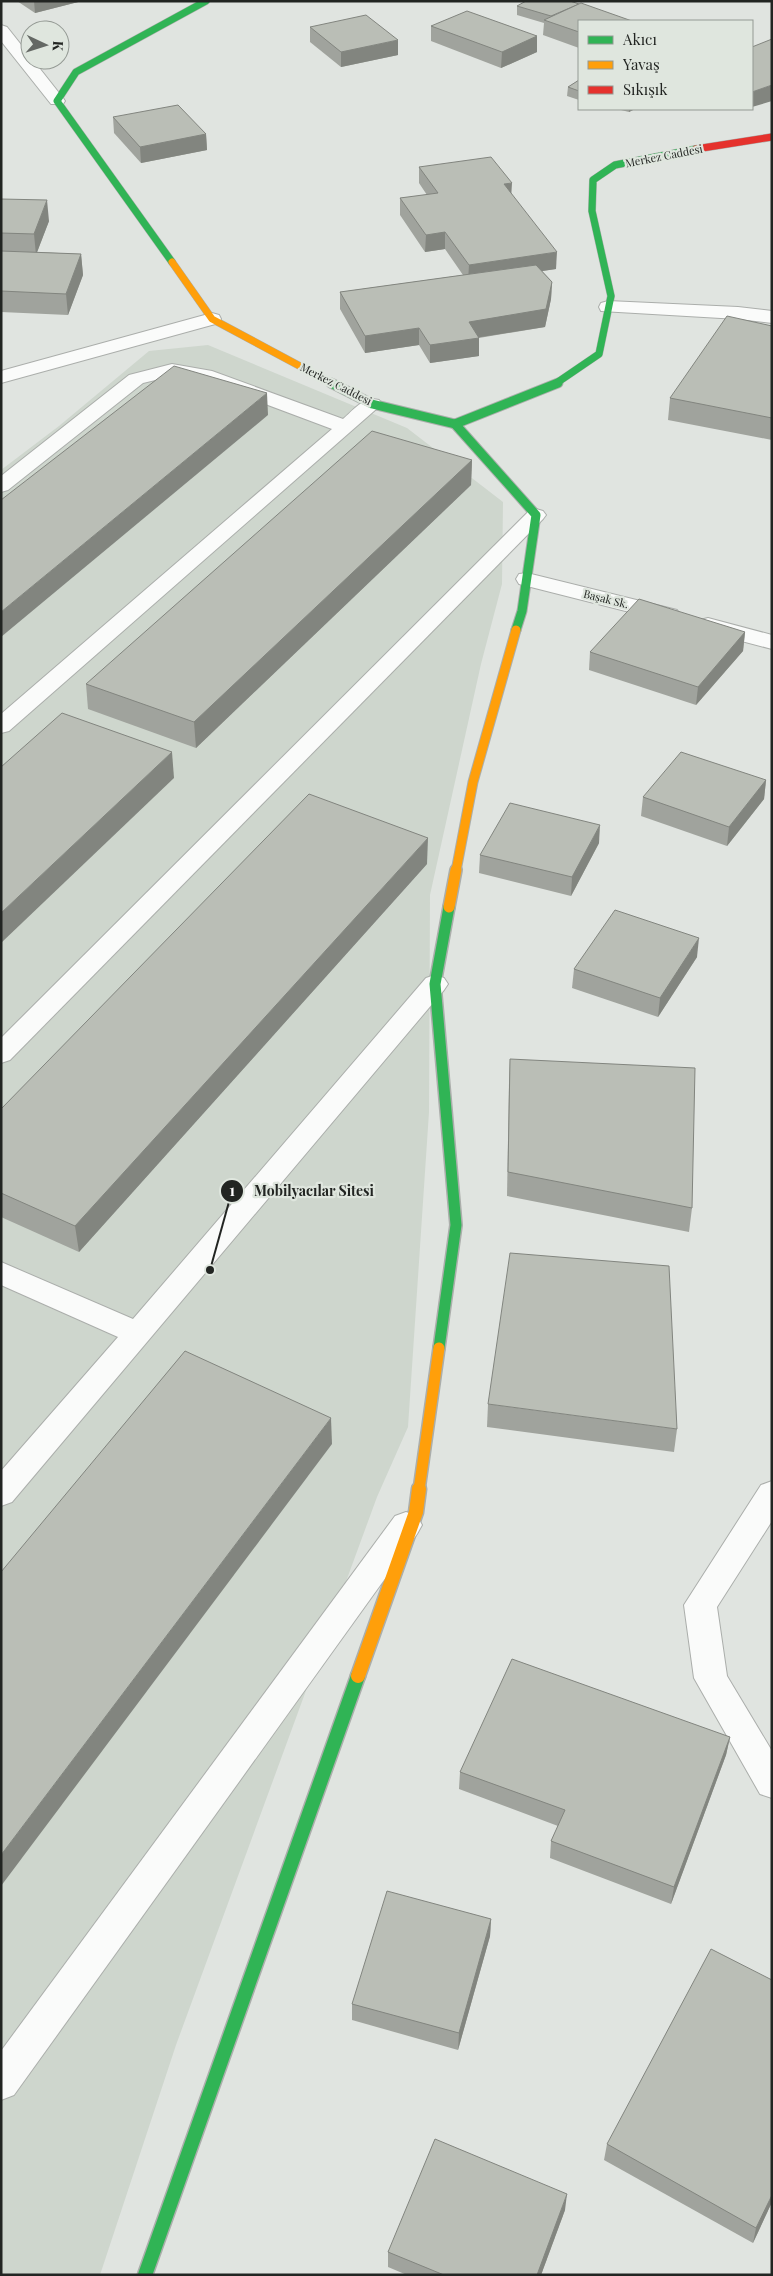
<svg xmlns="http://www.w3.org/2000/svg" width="773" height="2276" font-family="'Playfair Display',serif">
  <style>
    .built { fill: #ced6cd }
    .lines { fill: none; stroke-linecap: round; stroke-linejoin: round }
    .lane-casing { stroke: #abaeab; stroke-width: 2 }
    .street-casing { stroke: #abaeab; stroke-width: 2 }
    .fast-far3-casing { stroke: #abaeab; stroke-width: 8 }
    .fast-far2-casing { stroke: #abaeab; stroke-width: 11 }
    .fast-far1-casing { stroke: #abaeab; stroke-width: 14 }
    .fast-casing { stroke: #abaeab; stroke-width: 17 }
    .slow-far3-casing { stroke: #abaeab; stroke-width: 8 }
    .slow-far2-casing { stroke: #abaeab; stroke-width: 11 }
    .slow-far1-casing { stroke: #abaeab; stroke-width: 14 }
    .slow-casing { stroke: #abaeab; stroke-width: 17 }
    .jam-casing { stroke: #abaeab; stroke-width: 8 }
    .lane { fill: #fafbfa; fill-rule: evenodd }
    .street { fill: #fafbfa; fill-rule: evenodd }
    .fast-far3 { stroke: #30b455; stroke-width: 7 }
    .fast-far2 { stroke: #30b455; stroke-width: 9 }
    .fast-far1 { stroke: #30b455; stroke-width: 11 }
    .fast { stroke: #30b455; stroke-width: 14 }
    .slow-far3 { stroke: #ff9f0a; stroke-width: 7 }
    .slow-far2 { stroke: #ff9f0a; stroke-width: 9 }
    .slow-far1 { stroke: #ff9f0a; stroke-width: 11 }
    .slow { stroke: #ff9f0a; stroke-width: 14 }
    .jam { stroke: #e5322d; stroke-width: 7 }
    .wall { fill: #a0a39d }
    .shaded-wall { fill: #82857f }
    .building { fill: #babeb6; stroke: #82857f }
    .labels { text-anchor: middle; stroke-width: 4.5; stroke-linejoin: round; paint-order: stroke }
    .far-street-label { font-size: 11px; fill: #222522; stroke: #dfe6de }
    .leader { fill: none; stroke: #222522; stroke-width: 2 }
    .callout-dot { fill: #222522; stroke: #dfe6de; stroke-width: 2 }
    .mark-label { font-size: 15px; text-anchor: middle; font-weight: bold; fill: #fff }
    .callout-label { font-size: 14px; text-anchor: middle; font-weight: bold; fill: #222522; stroke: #dfe6de; stroke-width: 4.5; stroke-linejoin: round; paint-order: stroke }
  </style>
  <rect width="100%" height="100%" fill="#e0e4e0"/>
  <polygon class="built" points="208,345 407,428 503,502 502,584 481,664 430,895 429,1112 408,1427 377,1497 176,2045 100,2275 1,2275 1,470 59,426 149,351"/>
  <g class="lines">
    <g class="lane-casing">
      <g id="lane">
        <path d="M172,364L212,371L343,419C354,410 363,396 379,400L382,404L9,731L1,733V714L332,429L201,380L172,376L143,383L8,490L1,492V476L129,375Z"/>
        <polygon points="536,509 543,511 546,515 543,519 10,1060 1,1063 1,1038 529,511"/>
        <polygon points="435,975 444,978 448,984 444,990 12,1502 1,1506 1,1471 118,1337 1,1285 1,1262 133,1319 426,978"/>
        <polygon points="772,1481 772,1521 717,1607 727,1676 772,1751 772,1798 760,1794 694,1678 684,1605 761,1485"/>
        <polygon points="406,1512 417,1516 422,1525 417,1534 14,2095 1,2100 1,2051 395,1516"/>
      </g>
    </g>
    <g class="street-casing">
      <g id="street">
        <polygon points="1,25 7,27 30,56 30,60 33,60 63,98 65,101 63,104 51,104 1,41"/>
        <polygon points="608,301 738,307 772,311 772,323 738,319 601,311 599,307 601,303"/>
        <polygon points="212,313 219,315 221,319 219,323 1,383 1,371"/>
        <polygon points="527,573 677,610 680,615 677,620 669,622 519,584 516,579 519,574"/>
        <polygon points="708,618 772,635 772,649 700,630 697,625 700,620"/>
      </g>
    </g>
    <g class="fast-far3-casing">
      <g id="fast-far3">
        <polyline points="172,262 57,101 76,72 206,1"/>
        <polyline points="324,379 333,384"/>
        <polyline points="555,384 599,354 611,296 592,211 593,180 615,165 696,149"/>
      </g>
    </g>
    <g class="fast-far2-casing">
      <g id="fast-far2">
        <polyline points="331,383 372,404 455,424 558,383"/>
        <polyline points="455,424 536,515 522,611 516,630"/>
      </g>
    </g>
    <g class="fast-far1-casing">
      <polyline id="fast-far1" points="439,1348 456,1225 435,984 449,907"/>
    </g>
    <g class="fast-casing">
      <polyline id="fast" points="145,2275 358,1676"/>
    </g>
    <g class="slow-far3-casing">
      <polyline id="slow-far3" points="172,262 212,319 324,379"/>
    </g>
    <g class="slow-far2-casing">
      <polyline id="slow-far2" points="456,871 473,782 516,630"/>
    </g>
    <g class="slow-far1-casing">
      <g id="slow-far1">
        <polyline points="449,907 456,870"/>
        <polyline points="419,1490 439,1348"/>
      </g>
    </g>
    <g class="slow-casing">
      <polyline id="slow" points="358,1676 416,1512 419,1489"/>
    </g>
    <g class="jam-casing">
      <polyline id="jam" points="696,149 772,137"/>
    </g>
    <use href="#lane" class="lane"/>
    <use href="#street" class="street"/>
    <use href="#fast-far3" class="fast-far3"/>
    <use href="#fast-far2" class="fast-far2"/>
    <use href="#fast-far1" class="fast-far1"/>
    <use href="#fast" class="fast"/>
    <use href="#slow-far3" class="slow-far3"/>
    <use href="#slow-far2" class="slow-far2"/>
    <use href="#slow-far1" class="slow-far1"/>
    <use href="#slow" class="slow"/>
    <use href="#jam" class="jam"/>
  </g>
  <g class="wall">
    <polygon points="17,1 82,1 35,13"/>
    <polygon points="517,6 579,21 579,48 543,35 544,23 517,15"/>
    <polygon points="431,26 537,36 537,52 501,68 431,41"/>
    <polygon points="310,27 398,55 341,67 310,42"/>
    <polygon points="579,80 579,100 567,96 568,87"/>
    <polygon points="617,109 635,109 629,112"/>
    <polygon points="113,117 206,134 207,150 141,163 114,133"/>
    <polygon points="419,167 511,193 556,269 542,271 552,282 551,299 545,327 479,338 479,356 430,363 419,345 365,353 340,309 340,292 463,275 445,249 425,252 400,215 400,198 427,195 419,183"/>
    <polygon points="1,199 49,221 37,252 81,254 83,275 68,315 1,312"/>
    <polygon points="772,326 772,440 668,420 670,398"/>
    <polygon points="472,460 471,485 196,748 88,709 86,684"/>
    <polygon points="745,632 743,651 696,705 589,670 590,652"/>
    <polygon points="766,780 764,799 727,846 641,816 643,797"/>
    <polygon points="599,843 571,896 479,873 480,855"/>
    <polygon points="427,864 79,1252 1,1217 1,1109"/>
    <polygon points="697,957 658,1017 572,988 574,969"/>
    <polygon points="510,1059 692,1208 689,1232 507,1196 509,1083"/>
    <polygon points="488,1404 677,1429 674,1452 487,1427"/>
    <polygon points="730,1737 726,1755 671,1904 550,1858 551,1841 558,1826 459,1789 460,1772"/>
    <polygon points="491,1919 490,1936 458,2050 352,2020 352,2004"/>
    <polygon points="607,2144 772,2202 753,2243 604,2160"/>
    <polygon points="565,2210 541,2275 407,2275 388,2267 388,2252"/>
  </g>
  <g class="shaded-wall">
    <polygon points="34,1 82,1 35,13"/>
    <polygon points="537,36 537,52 501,68 502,52"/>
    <polygon points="398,40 398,55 341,67 341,52"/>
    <polygon points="772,85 772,101 752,107 752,92"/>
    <polygon points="629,109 635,109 629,112"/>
    <polygon points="206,134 207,150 141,163 140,147"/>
    <polygon points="512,183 511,199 504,184"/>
    <polygon points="47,200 49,221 36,255 34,234"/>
    <polygon points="445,232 445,249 425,252 426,235"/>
    <polygon points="557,252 556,269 468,282 469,265"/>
    <polygon points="81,254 83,275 68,315 66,294"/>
    <polygon points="552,282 551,299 545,327 468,339 469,322"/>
    <polygon points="419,328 419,345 365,353 365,336"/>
    <polygon points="479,338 479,356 430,363 430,345"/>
    <polygon points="267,393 268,415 1,637 1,612"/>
    <polygon points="472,460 471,485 196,748 194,722"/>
    <polygon points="745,632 743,651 696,705 698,687"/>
    <polygon points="172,752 174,778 1,943 1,913"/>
    <polygon points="766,780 764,799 727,846 729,827"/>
    <polygon points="600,825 599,843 571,896 572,877"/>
    <polygon points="428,838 427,864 79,1252 75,1226"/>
    <polygon points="699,938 697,957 658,1017 660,998"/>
    <polygon points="331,1418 332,1444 1,1886 1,1855"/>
    <polygon points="730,1737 726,1755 671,1904 674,1887"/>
    <polygon points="491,1919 490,1936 458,2050 459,2033"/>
    <polygon points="567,2194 565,2210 541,2275 537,2275"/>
    <polygon points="772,2195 772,2202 753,2243 756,2228"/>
  </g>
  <g class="building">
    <polygon points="526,1 570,1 579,4 551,16 517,6"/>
    <polygon points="581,3 632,21 579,21 579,32 544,20"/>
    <polygon points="467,11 537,36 502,52 431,26"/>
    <polygon points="366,15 398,40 341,52 310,27"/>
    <polygon points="772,39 772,85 752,92 752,47"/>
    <polygon points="579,80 579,91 568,87"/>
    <polygon points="178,105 206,134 140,147 113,117"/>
    <polygon points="491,157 512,183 504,184 557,252 469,265 445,232 426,235 400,198 438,193 419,167"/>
    <polygon points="1,199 47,200 34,234 1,233"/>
    <polygon points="1,251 81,254 66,294 1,291"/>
    <polygon points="536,265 552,282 546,309 469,322 479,338 430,345 419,328 365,336 340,292"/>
    <polygon points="727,316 772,326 772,418 670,398"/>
    <polygon points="174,366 267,393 1,612 1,500"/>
    <polygon points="372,431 472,460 194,722 86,684"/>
    <polygon points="639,599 745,632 698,687 590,652"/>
    <polygon points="62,713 172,752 1,913 1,767"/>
    <polygon points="681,752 766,780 729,827 643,797"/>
    <polygon points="309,794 428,838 75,1226 1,1193 1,1109"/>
    <polygon points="510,803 600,825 572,877 480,855"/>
    <polygon points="615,910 699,938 660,998 574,969"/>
    <polygon points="510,1059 695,1068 692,1208 508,1172"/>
    <polygon points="510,1253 669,1266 677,1429 488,1404"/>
    <polygon points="185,1351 331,1418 1,1855 1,1572"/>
    <polygon points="512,1659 730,1737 674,1887 551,1841 565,1810 460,1772"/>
    <polygon points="387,1891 491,1919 459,2033 352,2004"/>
    <polygon points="711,1949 772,1980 772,2195 756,2228 607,2144"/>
    <polygon points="435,2139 567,2194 537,2275 444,2275 388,2252"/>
  </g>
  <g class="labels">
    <g class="far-street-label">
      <text transform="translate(664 156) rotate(-11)" y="4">Merkez Caddesi</text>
      <text transform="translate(336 384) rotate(27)" y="4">Merkez Caddesi</text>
      <text transform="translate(606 599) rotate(14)" y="4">Başak Sk.</text>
    </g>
  </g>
  <path class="leader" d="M210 1270L232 1191"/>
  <g class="callout-dot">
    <circle cx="210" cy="1270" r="5"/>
    <circle cx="232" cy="1191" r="12"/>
  </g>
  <g class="mark-label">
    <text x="232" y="1196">1</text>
  </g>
  <g class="callout-label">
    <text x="314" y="1196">Mobilyacılar Sitesi</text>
  </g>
  <rect width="773" height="2276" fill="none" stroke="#222522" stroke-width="5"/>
  <rect x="578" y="20" width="175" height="90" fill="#dfe6de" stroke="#939993"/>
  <rect x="588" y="36" width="25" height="8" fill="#30b455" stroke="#939993"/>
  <text x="623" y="45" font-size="15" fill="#222522">Akıcı</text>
  <rect x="588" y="61" width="25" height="8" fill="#ff9f0a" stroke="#939993"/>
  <text x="623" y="70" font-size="15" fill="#222522">Yavaş</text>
  <rect x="588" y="86" width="25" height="8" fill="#e5322d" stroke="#939993"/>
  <text x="623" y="95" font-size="15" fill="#222522">Sıkışık</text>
  <g transform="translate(45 45) rotate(94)"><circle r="24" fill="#dfe6de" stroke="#939993"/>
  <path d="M0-4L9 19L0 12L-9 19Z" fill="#646864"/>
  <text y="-8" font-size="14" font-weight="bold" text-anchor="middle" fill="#222522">K</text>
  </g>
</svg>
